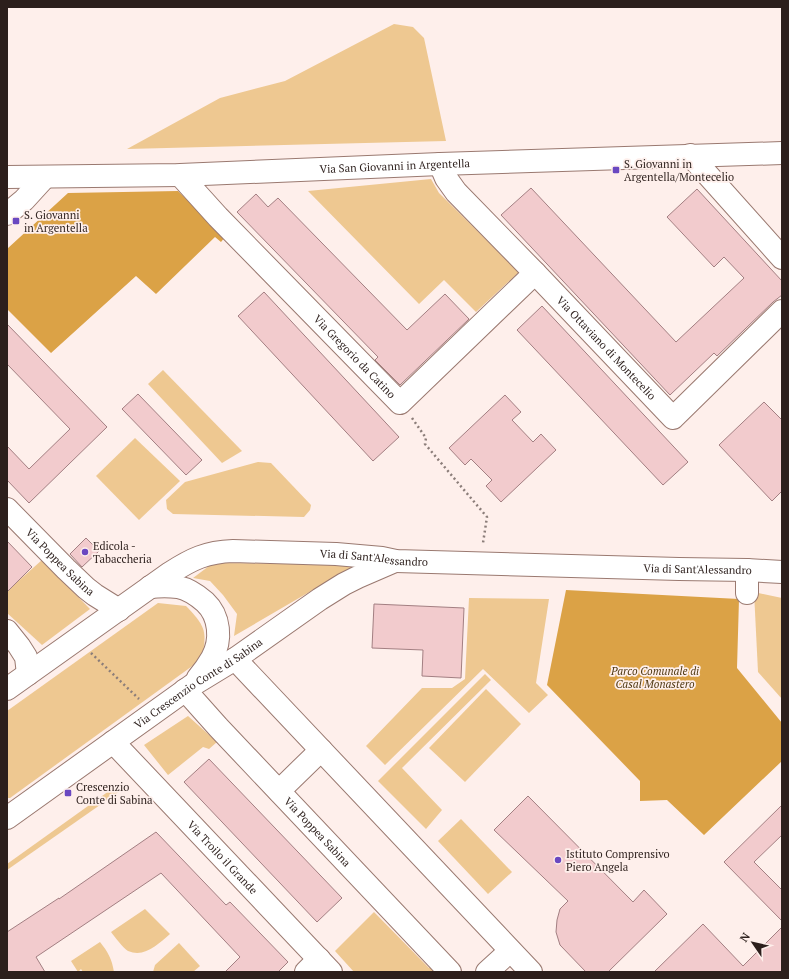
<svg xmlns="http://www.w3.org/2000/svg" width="789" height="979" font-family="'PT Serif',serif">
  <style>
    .green { fill: #eec891 }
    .forest { fill: #dba246 }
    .building { fill: #f2cbcd; stroke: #a37f82 }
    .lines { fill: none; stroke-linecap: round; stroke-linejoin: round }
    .minor-casing { stroke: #9a7970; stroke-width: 24 }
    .path { stroke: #8b7d79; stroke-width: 2.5; stroke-dasharray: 2 3; stroke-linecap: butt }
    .minor { stroke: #fff; stroke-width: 22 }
    .poi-dot { fill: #6a48c1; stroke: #feefeb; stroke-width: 1.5 }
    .labels { text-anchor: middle; stroke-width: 3.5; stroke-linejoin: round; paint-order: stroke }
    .poi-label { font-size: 11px; fill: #2c1f1c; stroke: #feefeb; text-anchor: start }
    .street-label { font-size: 11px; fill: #2c1f1c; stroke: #feefeb }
    .park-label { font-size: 11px; font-style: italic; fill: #503912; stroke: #feefeb }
  </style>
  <rect width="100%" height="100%" fill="#feefeb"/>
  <g class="green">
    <polygon points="394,24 413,27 424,38 446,141 127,149 220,98 285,81"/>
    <polygon points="431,179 439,193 519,272 476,312 444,280 419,304 308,191"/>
    <polygon points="163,370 242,451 222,463 148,384"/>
    <polygon points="135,438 180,481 139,520 96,476"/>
    <polygon points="258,462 271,463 311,505 310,510 304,517 173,514 167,509 166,500 185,482"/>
    <polygon points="42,560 90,609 42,645 7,613 7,591"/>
    <polygon points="213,563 338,564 354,566 234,636 237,614 223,595 210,581 193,578"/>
    <polygon points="754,592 782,598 782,699 758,672"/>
    <polygon points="469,598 549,599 536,683 548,695 529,713 483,669 385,765 366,746 422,688 452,688 465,679"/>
    <path d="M158,603L186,606C206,627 207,631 202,659L10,798H7V711Z"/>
    <polygon points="485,674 491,680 402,768 442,810 426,829 378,781"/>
    <polygon points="486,689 521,724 465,782 429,748"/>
    <polygon points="188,716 217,742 209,749 203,747 168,775 144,745"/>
    <polygon points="116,786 120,791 7,870 7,864"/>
    <polygon points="461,819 512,872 488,894 438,841"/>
    <path d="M145,909L170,934C158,944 145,958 128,951C123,948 115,937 111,932Z"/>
    <polygon points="374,912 429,968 434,964 441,972 354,972 335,951"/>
    <path d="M100,942C108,952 112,959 114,972H83L81,969L78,972L71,961Z"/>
    <polygon points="179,943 200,966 193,972 153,972 155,965"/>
  </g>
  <g class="forest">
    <polygon points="178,191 225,237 221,242 215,237 156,294 136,276 51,353 7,309 7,249 68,193"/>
    <polygon points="566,590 739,599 737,668 782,723 782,761 704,835 667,800 640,801 640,781 547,685"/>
  </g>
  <g class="building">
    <polygon points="531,188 676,342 744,278 724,257 714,267 667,217 697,189 782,281 782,295 773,302 717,356 714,353 670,395 501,215"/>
    <polygon points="256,194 268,207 278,198 407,330 445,294 469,319 400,385 375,360 378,357 237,212"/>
    <polygon points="264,292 399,437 373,461 238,316"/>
    <polygon points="542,306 688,462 663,485 517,330"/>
    <polygon points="7,324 107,427 29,503 7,480 7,446 29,469 70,429 7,364"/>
    <polygon points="138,394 202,460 186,475 122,409"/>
    <polygon points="505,395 521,412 512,420 533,442 541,434 556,450 501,502 486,486 492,480 471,459 465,465 449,448"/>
    <polygon points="764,402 782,420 782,491 772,501 719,445"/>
    <polygon points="86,538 99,551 82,567 70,554"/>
    <polygon points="7,541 32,567 7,592"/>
    <polygon points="374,604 464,608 461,678 422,676 423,650 372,648"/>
    <polygon points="209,759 342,898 317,922 184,782"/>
    <polygon points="528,796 633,902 644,890 667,914 608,972 586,972 560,945 556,932 557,920 560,909 568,901 494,830"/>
    <polygon points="782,805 782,835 754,862 782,890 782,921 724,862"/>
    <polygon points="156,832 226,905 230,902 288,962 278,972 225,972 240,957 161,873 36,957 45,972 7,972 7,932 59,898 59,899"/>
    <polygon points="703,924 743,966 782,927 782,972 654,972"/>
  </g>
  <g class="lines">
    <g class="minor-casing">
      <g id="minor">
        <polyline points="690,155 782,258"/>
        <path id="s1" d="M440,164L446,178L456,192L535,273L673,418L782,311"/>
        <path id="s2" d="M180,175L218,217L400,403L535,273"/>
        <path id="s3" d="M7,177L180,175L440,164L782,153"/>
        <polyline points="7,214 24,200 45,177"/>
        <path id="s4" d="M7,509L66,569L86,588L95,595L119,610"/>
        <path d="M150,587C160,586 169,586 178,587C188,589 197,595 205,602C220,616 222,640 212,658C208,665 203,672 198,678"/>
        <polyline points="747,593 747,570"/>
        <polyline points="7,631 19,646 26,657 28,674"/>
        <polyline points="235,659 531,972"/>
        <path id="s5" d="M7,689L170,573C192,559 206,552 233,551L336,554L382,558L396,561L679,569L747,570L782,572"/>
        <path id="s6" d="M185,690L218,727L450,972"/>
        <path id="s7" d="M113,742L331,972"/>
        <polyline points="279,791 321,750"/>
        <path id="s8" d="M7,818L194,684L235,659L320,599L344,584L358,577L395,561"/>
        <polyline points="306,972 319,959"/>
        <polyline points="487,972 510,951"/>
      </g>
    </g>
    <g class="path">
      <polyline points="412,418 426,438 425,444 487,517 483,543"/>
      <polyline points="91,653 139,699"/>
    </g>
    <use href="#minor" class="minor"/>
  </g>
  <g class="poi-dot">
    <rect x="612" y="166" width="8" height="8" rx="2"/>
    <rect x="12" y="217" width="8" height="8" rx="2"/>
    <circle cx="85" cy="552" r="4"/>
    <rect x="64" y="789" width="8" height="8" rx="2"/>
    <circle cx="558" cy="860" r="4"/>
  </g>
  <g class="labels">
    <g class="poi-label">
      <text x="624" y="168">S. Giovanni in<tspan x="624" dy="13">Argentella/Montecelio</tspan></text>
      <text x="24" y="219">S. Giovanni<tspan x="24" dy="13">in Argentella</tspan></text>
      <text x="93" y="550">Edicola -<tspan x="93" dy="13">Tabaccheria</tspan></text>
      <text x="76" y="791">Crescenzio<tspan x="76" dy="13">Conte di Sabina</tspan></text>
      <text x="566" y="858">Istituto Comprensivo<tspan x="566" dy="13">Piero Angela</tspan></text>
    </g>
    <g class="street-label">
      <text dy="4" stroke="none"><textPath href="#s3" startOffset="388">Via San Giovanni in Argentella</textPath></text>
      <text dy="4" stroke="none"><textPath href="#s1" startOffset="249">Via Ottaviano di Montecelio</textPath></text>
      <text dy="4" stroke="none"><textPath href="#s2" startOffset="252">Via Gregorio da Catino</textPath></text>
      <text dy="4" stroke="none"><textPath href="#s5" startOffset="409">Via di Sant'Alessandro</textPath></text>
      <text dy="4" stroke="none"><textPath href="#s4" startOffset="75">Via Poppea Sabina</textPath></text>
      <text dy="4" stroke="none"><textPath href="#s5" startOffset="733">Via di Sant'Alessandro</textPath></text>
      <text dy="4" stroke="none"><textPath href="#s8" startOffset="234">Via Crescenzio Conte di Sabina</textPath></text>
      <text dy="4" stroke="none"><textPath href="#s6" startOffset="194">Via Poppea Sabina</textPath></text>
      <text dy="4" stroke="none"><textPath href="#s7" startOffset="159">Via Troilo il Grande</textPath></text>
    </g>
    <g class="park-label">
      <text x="655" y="675">Parco Comunale di<tspan x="655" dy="13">Casal Monastero</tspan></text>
    </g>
  </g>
  <rect width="789" height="979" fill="none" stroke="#2c1f1c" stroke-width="16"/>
  <g transform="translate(753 943) rotate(304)" stroke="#feefeb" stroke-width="3" paint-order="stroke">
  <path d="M0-3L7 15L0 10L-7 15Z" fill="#2c1f1c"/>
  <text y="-6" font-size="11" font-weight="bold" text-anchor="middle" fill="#2c1f1c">N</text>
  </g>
</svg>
